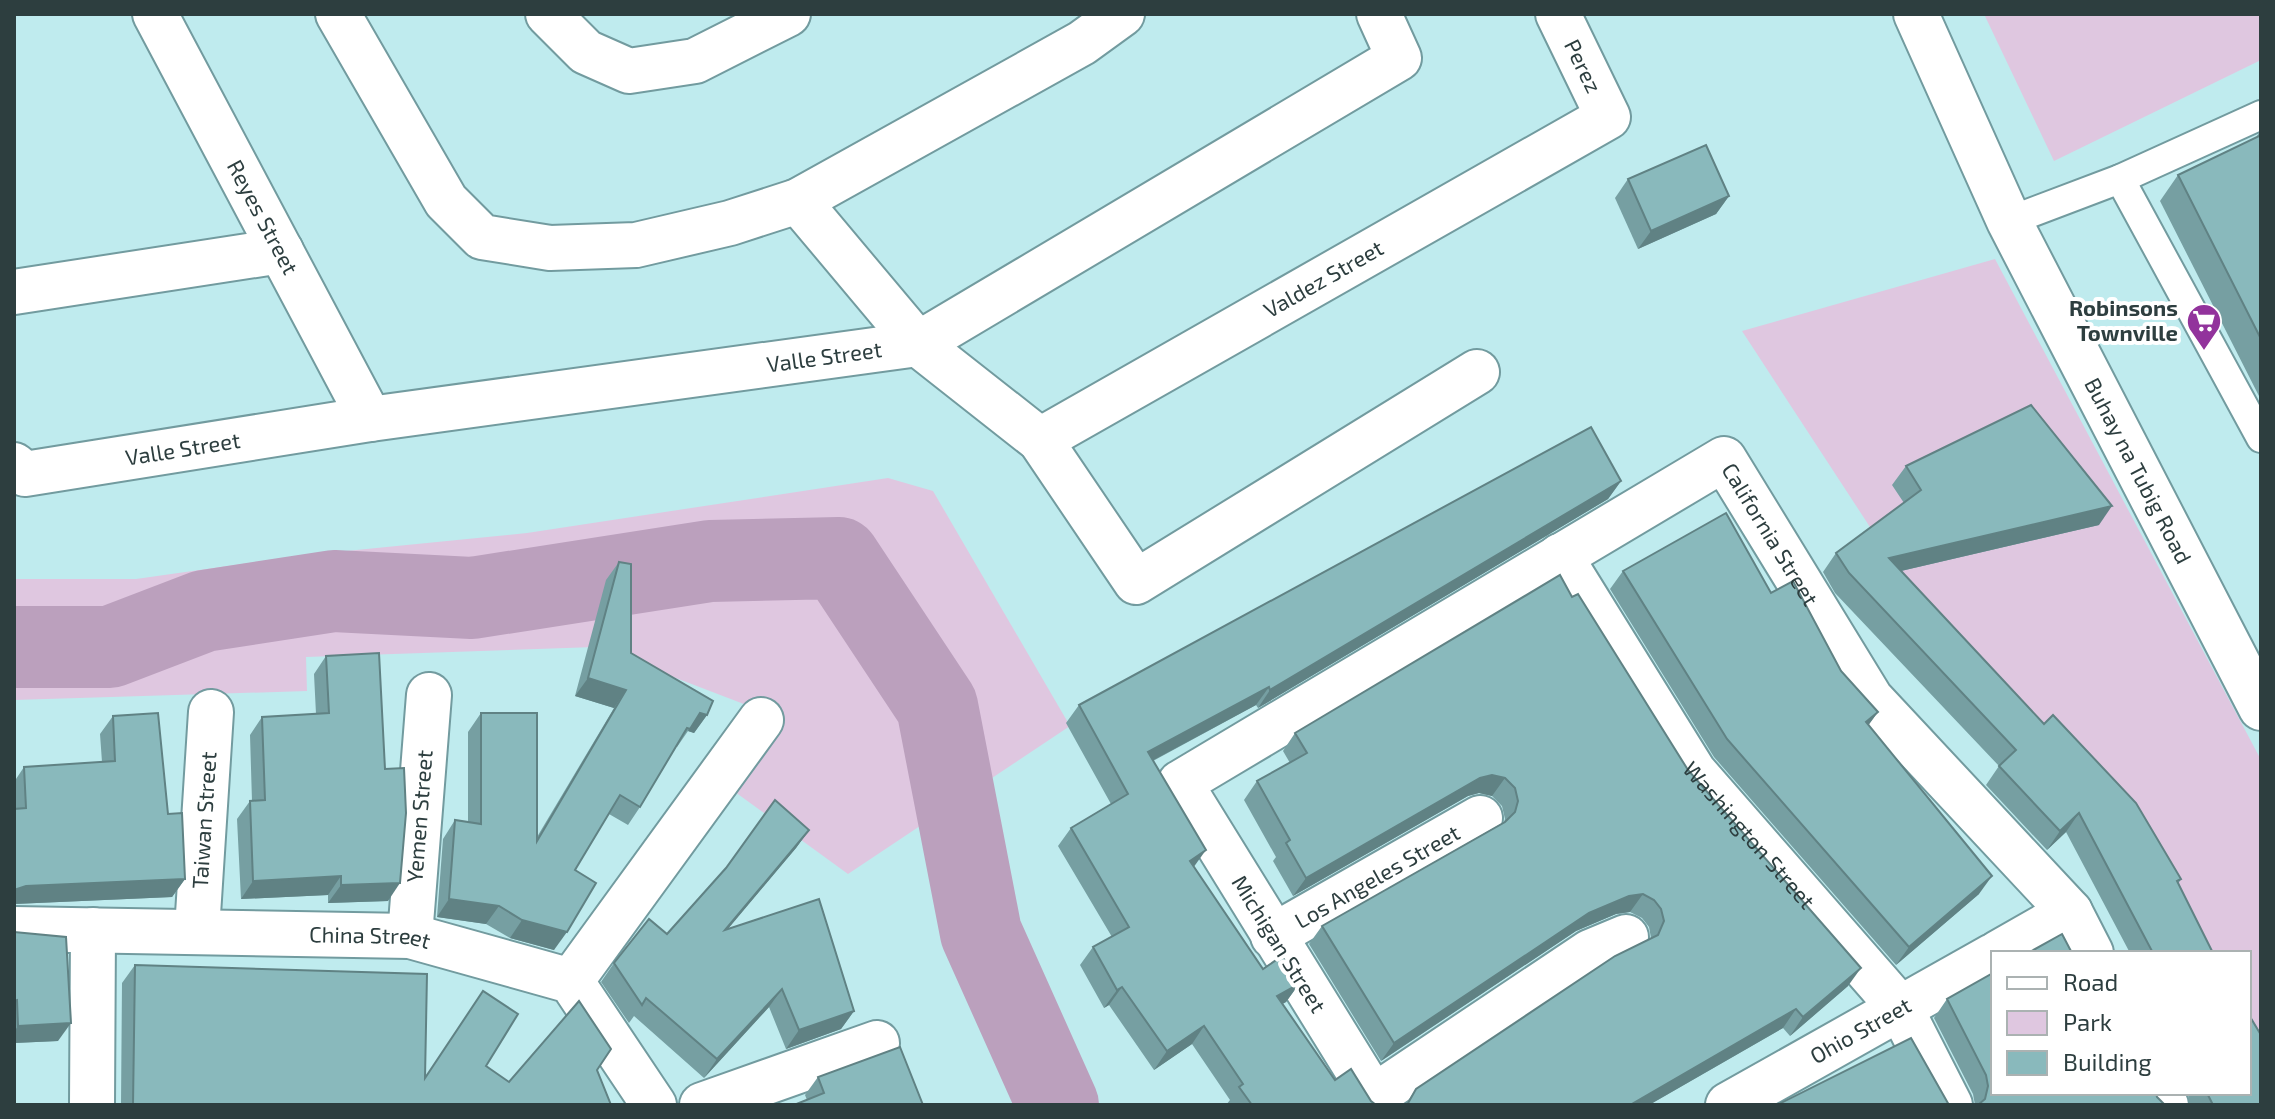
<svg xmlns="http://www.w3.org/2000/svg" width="2275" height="1119" font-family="'Exo 2',sans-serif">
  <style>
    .green { fill: #dfc7e0 }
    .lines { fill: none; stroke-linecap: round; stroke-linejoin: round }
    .river { stroke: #bba0bd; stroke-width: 82 }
    .lane-casing { stroke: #729b9f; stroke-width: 32 }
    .street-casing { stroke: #729b9f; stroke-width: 48 }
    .secondary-casing { stroke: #729b9f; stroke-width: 48 }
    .lane { stroke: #fff; stroke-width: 28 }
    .street { stroke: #fff; stroke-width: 44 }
    .secondary { stroke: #fff; stroke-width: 44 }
    .wall { fill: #769fa2 }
    .shaded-wall { fill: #608284 }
    .building { fill: #89b9bc; stroke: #608284; stroke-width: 2 }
    .labels { text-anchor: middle; stroke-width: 8; stroke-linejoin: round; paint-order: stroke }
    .street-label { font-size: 22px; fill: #2d3e3f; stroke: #fff }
    .poi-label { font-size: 22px; font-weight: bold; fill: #2d3e3f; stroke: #fff; text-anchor: end }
  </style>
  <rect width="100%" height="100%" fill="#bfebee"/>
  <g class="green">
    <polygon points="1984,14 2261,14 2261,60 2054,161"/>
    <polygon points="1995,259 2261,760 2261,1105 2249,1093 2249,953 2172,953 1915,596 1742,331"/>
    <polygon points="888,478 933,491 1070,726 848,874 735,792 775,716 595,647 306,657 307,691 14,700 14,579 136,579 306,555 527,533"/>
  </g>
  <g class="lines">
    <polyline class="river" points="14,647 110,647 204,611 334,591 472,598 710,561 839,558 937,706 981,933 1058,1105"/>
    <g class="lane-casing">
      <g id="lane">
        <polyline points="2120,179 2261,438"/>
        <polyline points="2009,221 2120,179 2261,115"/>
      </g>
    </g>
    <g class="street-casing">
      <g id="street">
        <path id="s1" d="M155,14L370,419"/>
        <polyline points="338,14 446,201 482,237 550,248 636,245 730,223 798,201 1082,43 1122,14"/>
        <polyline points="548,14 586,52 629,71 695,61 788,14"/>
        <polyline points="798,201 918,344 1040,440 1136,582 1477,372"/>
        <polyline points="14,292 281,251"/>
        <path id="s2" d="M1040,440L1608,117L1558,14"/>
        <path id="s3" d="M14,465L25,474L370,419L918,344L1399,58L1379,14"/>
        <path id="s4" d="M1560,556L1694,772L1901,1009L1950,1105"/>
        <path id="s5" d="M14,929L410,936L571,981L654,1105"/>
        <path id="s6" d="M197,930L211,712"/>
        <path id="s7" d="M410,936L429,695"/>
        <path id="s8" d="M1273,936L1480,818"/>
        <polyline points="1998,953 2070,912"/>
        <polyline points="571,981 761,720"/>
        <polyline points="2160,1093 2166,1105"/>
        <polyline points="1373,1097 1590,952 1626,937"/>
        <polyline points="92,1105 93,930"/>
        <polyline points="702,1105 877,1043"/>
        <path id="s9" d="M1379,1105L1180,783L1724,459L1871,699L2070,912L2091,953"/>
        <path id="s10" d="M1728,1105L1993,956"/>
      </g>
    </g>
    <g class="secondary-casing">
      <g id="secondary">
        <path id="s11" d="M1916,14L2009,221L2261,708"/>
      </g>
    </g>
    <use href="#lane" class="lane"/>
    <use href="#street" class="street"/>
    <use href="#secondary" class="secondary"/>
  </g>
  <g class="wall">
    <polygon points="2261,130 2261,400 2160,201 2178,175 2257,137 2257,136"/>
    <polygon points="1628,179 1729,196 1716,214 1638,249 1615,198"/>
    <polygon points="1906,466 2099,525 1901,571 2181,879 2178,884 2213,953 2130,953 2066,832 2047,850 1986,785 1999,766 1835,593 1823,572 1836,553 1904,503 1892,485"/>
    <polygon points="1621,481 1608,499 1258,708 1256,705 1153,761 1194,867 1263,969 1299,984 1286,1002 1282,1004 1335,1080 1371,1101 1376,1105 1226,1105 1230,1100 1192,1044 1154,1070 1109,1005 1104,1008 1080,965 1093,947 1112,937 1058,846 1071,828 1111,804 1066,723 1079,705"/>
    <polygon points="619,562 631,653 707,715 694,733 688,731 677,747 676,747 640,807 628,825 609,814 575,870 554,950 510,938 486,924 437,917 443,839 455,820 468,823 468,732 481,713 537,837 614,708 575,696 606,580"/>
    <polygon points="1623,571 1771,593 1878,712 1868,725 1979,894 1896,965 1714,757 1610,589"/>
    <polygon points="1572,597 1688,770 1848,986 1790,1036 1783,1028 1649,1105 1405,1105 1416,1089 1651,938 1649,927 1642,918 1630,912 1616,914 1576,931 1381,1061 1309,944 1322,926 1504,822 1505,819 1502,806 1492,796 1479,793 1468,796 1293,896 1273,861 1276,857 1244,800 1257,781 1290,763 1283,751 1295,733"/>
    <polygon points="326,656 388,901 328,903 328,895 241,899 237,819 250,801 252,801 250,735 262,717 316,714 314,674"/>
    <polygon points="113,716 168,814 185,879 172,897 14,904 14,782 24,767 102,762 100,734"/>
    <polygon points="809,830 796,848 728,928 854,1011 841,1029 786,1049 769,1007 704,1078 634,1016 629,1023 601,982 614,963 667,934"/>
    <polygon points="14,932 58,1041 14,1043"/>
    <polygon points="135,965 425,1077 486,1066 509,1082 597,1070 611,1105 121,1105 122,983"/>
    <polygon points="1993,973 1993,1093 2157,1097 2165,1105 1975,1105 1973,1094 1934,1018 1947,999"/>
    <polygon points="818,1077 923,1105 807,1100 805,1095"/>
    <polygon points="2188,1093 2249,1093 2261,1105 2189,1105"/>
  </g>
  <g class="shaded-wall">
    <polygon points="1729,196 1716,214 1638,249 1651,231"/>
    <polygon points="1621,481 1608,499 1258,708 1270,690"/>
    <polygon points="2112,506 2099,525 1875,577 1889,558"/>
    <polygon points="588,678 626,690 614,708 575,696"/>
    <polygon points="1269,687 1256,705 1135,770 1148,752"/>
    <polygon points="1878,712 1865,730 1866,722"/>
    <polygon points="700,713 707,715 694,733 688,731"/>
    <polygon points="1492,775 1505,778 1492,796 1479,793 1468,796 1293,896 1306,878 1480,778"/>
    <polygon points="2079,813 2066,832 2047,850 2060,831"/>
    <polygon points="809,830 796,848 712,948 725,930"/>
    <polygon points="1206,850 1193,868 1190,861"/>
    <polygon points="341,876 328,895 241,899 253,881"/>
    <polygon points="1992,876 1979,894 1896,965 1909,947"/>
    <polygon points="185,879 172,897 14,904 14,890 26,886"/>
    <polygon points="400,883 388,901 328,903 341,885"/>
    <polygon points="1643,894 1630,912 1616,914 1576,931 1381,1061 1394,1043 1589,913 1629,896"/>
    <polygon points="449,899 499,906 486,924 437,917"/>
    <polygon points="522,920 567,932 554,950 510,938"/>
    <polygon points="1861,968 1848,986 1790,1036 1803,1017"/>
    <polygon points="1299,984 1286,1002 1264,1014 1277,996"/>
    <polygon points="1122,987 1109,1005 1104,1008 1117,990"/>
    <polygon points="782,989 769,1007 704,1078 717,1059"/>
    <polygon points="1796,1009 1783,1028 1649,1105 1630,1105"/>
    <polygon points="854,1011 841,1029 786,1049 799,1030"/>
    <polygon points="71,1023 58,1041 14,1043 14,1032 18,1026"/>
    <polygon points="1204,1026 1192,1044 1154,1070 1167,1051"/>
  </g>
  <g class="building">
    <polygon points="2261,135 2261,339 2178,175"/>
    <polygon points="1706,145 1729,196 1651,231 1628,179"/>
    <polygon points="2031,405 2112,506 1889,558 2044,724 2053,715 2136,803 2181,879 2177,881 2213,953 2153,953 2079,813 2060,831 1999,766 2016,750 1849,573 1836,553 1921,490 1906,466"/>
    <polygon points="1591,427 1621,481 1270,690 1269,687 1148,752 1206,850 1190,861 1263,969 1282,956 1299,984 1277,996 1335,1080 1351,1069 1371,1101 1376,1105 1252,1105 1239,1087 1243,1084 1204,1026 1167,1051 1122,987 1117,990 1093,947 1129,927 1071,828 1128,794 1079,705"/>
    <polygon points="1726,513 1771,593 1793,581 1841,671 1878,712 1866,722 1992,876 1909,947 1727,739 1623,571"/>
    <polygon points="619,562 631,564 631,653 713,701 707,715 700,713 690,729 687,728 640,807 620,795 575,870 596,883 567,932 522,920 499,906 449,899 455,820 481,824 481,713 537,713 537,841 626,690 588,678"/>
    <polygon points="1560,575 1572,597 1578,594 1688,770 1861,968 1803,1017 1796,1009 1630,1105 1407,1105 1416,1089 1615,956 1658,935 1664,921 1661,909 1654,900 1643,894 1629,896 1589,913 1394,1043 1322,926 1505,822 1515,812 1518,801 1515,788 1505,778 1492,775 1480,778 1306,878 1286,843 1290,840 1257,781 1307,753 1295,733"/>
    <polygon points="379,653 385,769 404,768 406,813 400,883 341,885 341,876 253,881 250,801 265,800 262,717 329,713 326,656"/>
    <polygon points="158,713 168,814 182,813 185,879 26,886 14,890 14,809 26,808 24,767 115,761 113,716"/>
    <polygon points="775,800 809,830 725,930 819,899 854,1011 799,1030 782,989 717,1059 646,998 642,1005 614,963 649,919 667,934 726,868"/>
    <polygon points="14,932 66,937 71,1023 18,1026 17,1000 14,1001"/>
    <polygon points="2062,934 2072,953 2028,953"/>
    <polygon points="135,965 427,974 425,1078 483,991 518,1014 486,1066 509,1082 579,1001 611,1049 597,1070 611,1105 133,1105"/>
    <polygon points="1993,973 1993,1093 2156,1093 2157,1097 2165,1105 1978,1105 1985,1099 1988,1086 1986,1075 1947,999"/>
    <polygon points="2249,1015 2261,1035 2261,1105 2213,1105 2207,1093 2249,1093"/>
    <polygon points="1911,1038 1949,1105 1777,1105"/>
    <polygon points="900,1047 923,1105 794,1105 824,1093 818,1077"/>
  </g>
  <defs>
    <g id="supermarket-pin" transform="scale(1.8)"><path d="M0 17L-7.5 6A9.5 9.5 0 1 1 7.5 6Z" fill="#92339c" stroke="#fff"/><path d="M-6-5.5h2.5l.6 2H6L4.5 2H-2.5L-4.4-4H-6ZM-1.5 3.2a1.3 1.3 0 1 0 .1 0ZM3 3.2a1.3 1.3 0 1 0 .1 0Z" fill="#fff"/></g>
  </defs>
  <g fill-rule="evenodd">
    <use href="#supermarket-pin" x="2204" y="321"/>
  </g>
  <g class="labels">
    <g class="street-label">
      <text transform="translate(1583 66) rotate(64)" y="8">Perez</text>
      <text dy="8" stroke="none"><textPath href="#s1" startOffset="230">Reyes Street</textPath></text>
      <text dy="8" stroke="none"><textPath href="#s2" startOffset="326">Valdez Street</textPath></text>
      <text dy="8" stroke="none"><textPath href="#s3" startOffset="822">Valle Street</textPath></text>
      <text dy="8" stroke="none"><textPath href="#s3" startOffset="174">Valle Street</textPath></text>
      <text dy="8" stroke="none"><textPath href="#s11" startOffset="508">Buhay na Tubig Road</textPath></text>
      <text dy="8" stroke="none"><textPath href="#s9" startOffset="1100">California Street</textPath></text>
      <text dy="8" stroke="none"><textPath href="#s7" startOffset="120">Yemen Street</textPath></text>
      <text dy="8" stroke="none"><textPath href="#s6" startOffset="110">Taiwan Street</textPath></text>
      <text dy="8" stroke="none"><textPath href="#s4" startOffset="338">Washington Street</textPath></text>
      <text dy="8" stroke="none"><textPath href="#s8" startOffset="120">Los Angeles Street</textPath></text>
      <text dy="8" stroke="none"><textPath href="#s5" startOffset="356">China Street</textPath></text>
      <text transform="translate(1279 944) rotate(58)" y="8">Michigan Street</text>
      <text dy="8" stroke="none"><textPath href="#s10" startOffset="152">Ohio Street</textPath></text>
    </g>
    <g class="poi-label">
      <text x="2178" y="316">Robinsons<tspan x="2178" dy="25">Townville</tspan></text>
    </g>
  </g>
  <rect width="2275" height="1119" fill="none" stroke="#2d3e3f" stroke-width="32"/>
  <rect x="1991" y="951" width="260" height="144" fill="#ffffff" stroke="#abb2b2" stroke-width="2"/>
  <rect x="2007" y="977" width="40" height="12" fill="#ffffff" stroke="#abb2b2" stroke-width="2"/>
  <text x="2063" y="991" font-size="24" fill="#2d3e3f">Road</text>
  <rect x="2007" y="1011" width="40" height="24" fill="#dfc7e0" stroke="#abb2b2" stroke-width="2"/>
  <text x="2063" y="1031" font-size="24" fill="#2d3e3f">Park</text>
  <rect x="2007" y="1051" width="40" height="24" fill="#89b9bc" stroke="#abb2b2" stroke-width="2"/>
  <text x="2063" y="1071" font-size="24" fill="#2d3e3f">Building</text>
</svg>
